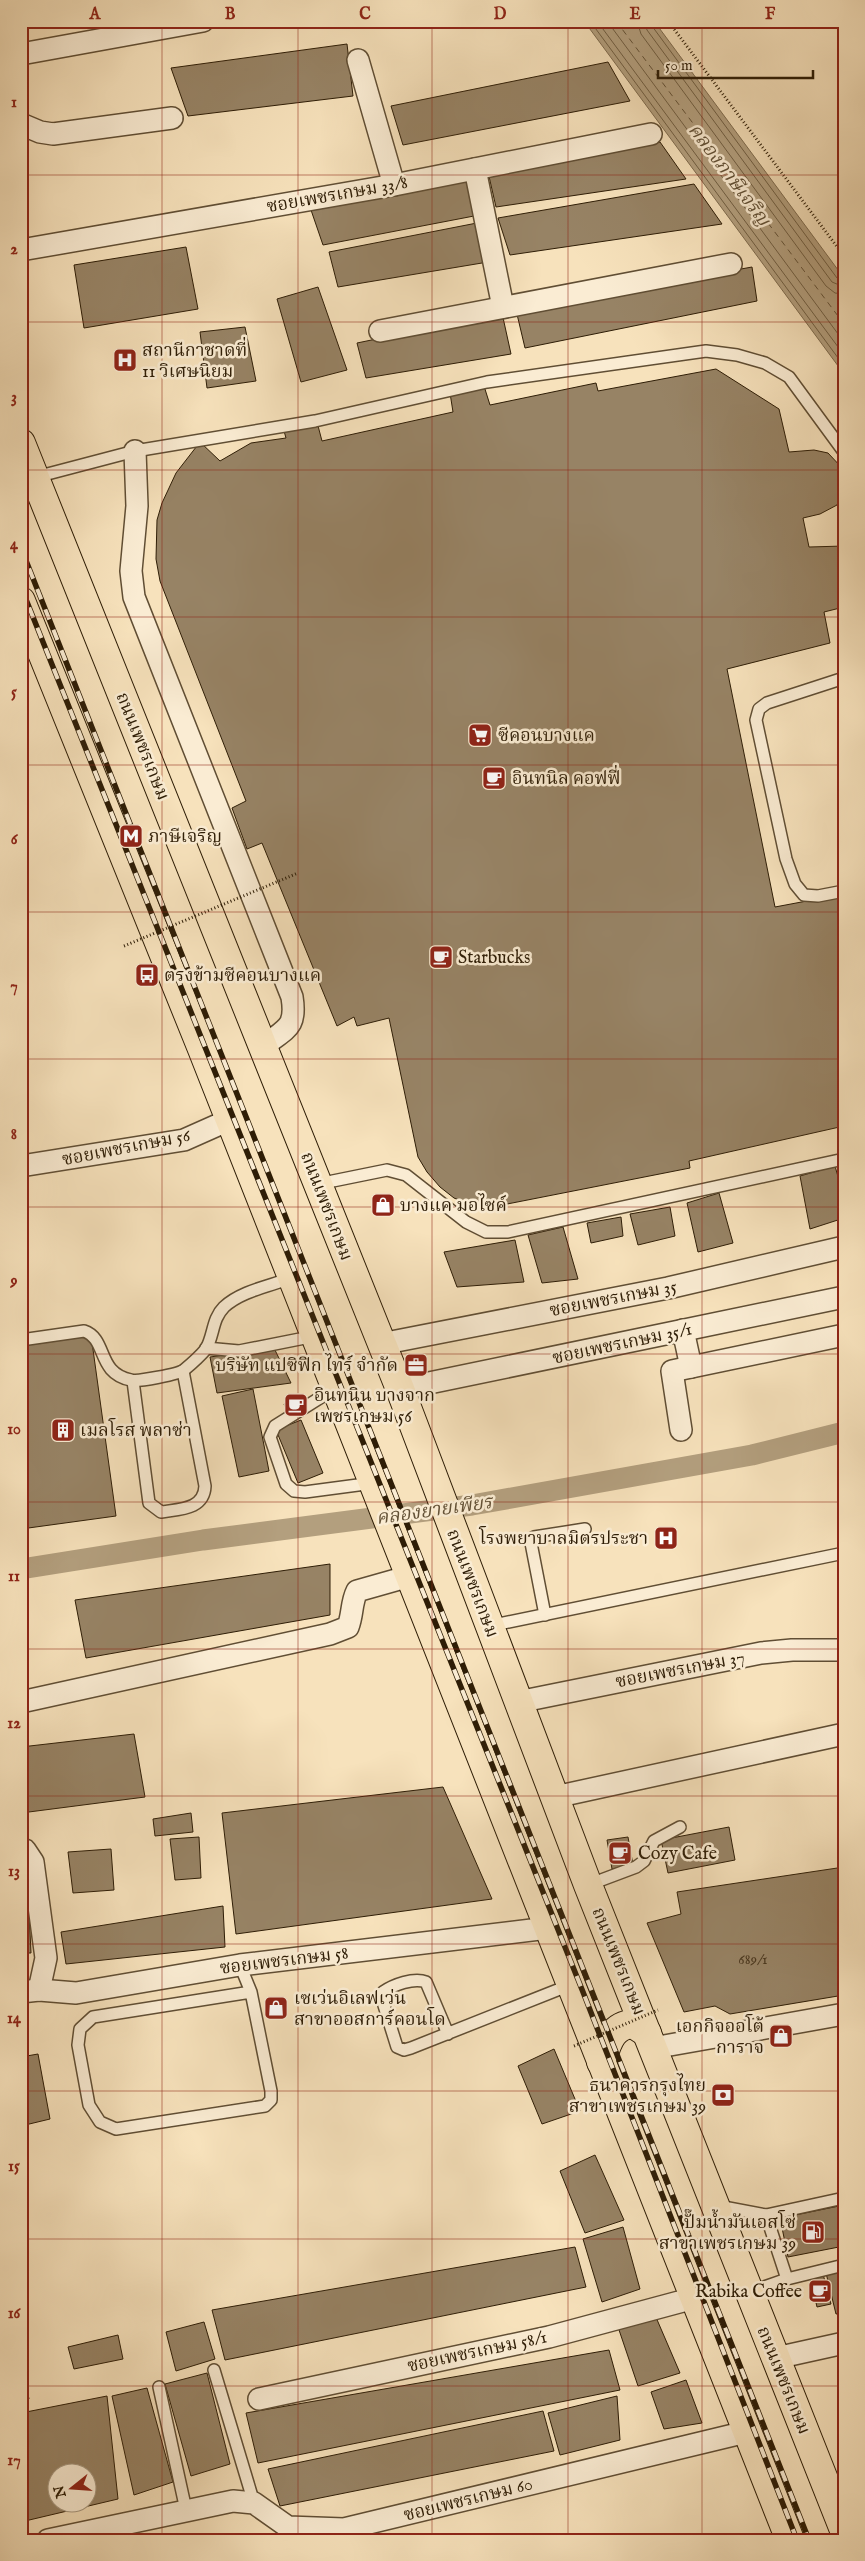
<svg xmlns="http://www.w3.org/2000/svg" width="865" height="2561" font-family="'IM FELL English','Noto Serif Thai',serif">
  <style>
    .water { fill: #b39f7e; stroke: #7e6b4e }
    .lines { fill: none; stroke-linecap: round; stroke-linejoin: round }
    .shore { stroke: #705e42; stroke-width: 1 }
    .canal { stroke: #b39f7e; stroke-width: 21 }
    .ferry { stroke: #635136; stroke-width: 1; stroke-dasharray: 6 5; stroke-linecap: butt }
    .building { fill: #978365; stroke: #2e1d06; fill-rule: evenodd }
    .lane-casing { stroke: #604e34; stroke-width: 14 }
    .street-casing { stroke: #604e34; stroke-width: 24 }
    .primary-casing { stroke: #2e1d06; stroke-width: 30 }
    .path { stroke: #2e1d06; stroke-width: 3; stroke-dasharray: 1 2.5; stroke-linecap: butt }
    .lane { stroke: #faecd3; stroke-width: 11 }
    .street { stroke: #faecd3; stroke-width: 21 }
    .primary { stroke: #f7e2bc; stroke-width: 28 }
    .rail-casing { stroke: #2e1d06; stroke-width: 5.5 }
    .rail { stroke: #faecd3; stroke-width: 4; stroke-dasharray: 11; stroke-linecap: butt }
    .path-bridge { stroke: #2e1d06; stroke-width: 3; stroke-dasharray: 1 2.5; stroke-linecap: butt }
    .grid { fill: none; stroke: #8f2418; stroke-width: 1; stroke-opacity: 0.55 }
    .labels { text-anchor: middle; stroke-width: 5; stroke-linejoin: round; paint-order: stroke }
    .number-label { font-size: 15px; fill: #48361e }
    .street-label { font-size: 18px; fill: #2e1d06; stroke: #faecd3 }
    .poi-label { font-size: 18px; fill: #2e1d06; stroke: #faecd3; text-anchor: start }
    .water-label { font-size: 19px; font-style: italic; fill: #635136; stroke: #faecd3 }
    .neatline { fill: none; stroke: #8f2418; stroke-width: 2 }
    .grid-label { font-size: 16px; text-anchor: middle; font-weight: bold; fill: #8f2418 }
  </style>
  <rect width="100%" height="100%" fill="#f7e2bc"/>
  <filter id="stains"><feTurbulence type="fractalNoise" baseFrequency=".004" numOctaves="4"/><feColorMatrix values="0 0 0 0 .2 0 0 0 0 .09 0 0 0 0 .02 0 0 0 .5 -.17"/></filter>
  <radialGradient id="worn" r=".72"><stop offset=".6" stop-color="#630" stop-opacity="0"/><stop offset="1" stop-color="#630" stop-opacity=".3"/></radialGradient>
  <polygon class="water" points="584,21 654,21 844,278 844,374"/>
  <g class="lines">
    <g class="shore">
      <polyline points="590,21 844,366"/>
      <polyline points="597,21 844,355"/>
      <polyline points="607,21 844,342"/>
      <polyline points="637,21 641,34 826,286 835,293 844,294"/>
      <polyline points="644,21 647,30 832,282 844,287"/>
      <polyline points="650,21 652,26 837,278 844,280"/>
    </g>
    <polyline class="canal" points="21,1569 203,1540 472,1505 752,1455 844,1432"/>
    <polyline class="ferry" points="616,21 844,324"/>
  </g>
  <g class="building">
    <polygon points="347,44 353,96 188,116 171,68"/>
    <polygon points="608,62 630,101 403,145 391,106"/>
    <polygon points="660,142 686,179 496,207 488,172"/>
    <polygon points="469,178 474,216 323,245 311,210"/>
    <polygon points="694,184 722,224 510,255 498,218"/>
    <polygon points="482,222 488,262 338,287 329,252"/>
    <polygon points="186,247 198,309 84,328 74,265"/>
    <polygon points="752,267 757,301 525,348 516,310"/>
    <polygon points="318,287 347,370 301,382 277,299"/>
    <polygon points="502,313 511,354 366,378 357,343"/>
    <polygon points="245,327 256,381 207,388 200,332"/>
    <polygon points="716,369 779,409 789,452 814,450 828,453 844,470 844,492 837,505 820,514 803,518 809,547 844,546 844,607 824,612 830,643 727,669 775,907 844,894 844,1126 689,1161 690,1168 492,1207 471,1205 454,1198 440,1187 427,1172 418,1157 389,1018 357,1026 354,1017 337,1026 262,843 247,849 232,808 246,801 160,581 156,559 157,520 162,503 176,473 200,442 220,461 251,443 286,438 284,431 317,422 322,441 453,412 450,393 484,386 490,405 596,383 598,391"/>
    <polygon points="835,1166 844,1198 844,1218 810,1229 800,1176"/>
    <polygon points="719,1193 733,1243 698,1252 687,1203"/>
    <polygon points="670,1207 675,1236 638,1245 630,1214"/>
    <polygon points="621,1217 623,1236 591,1243 587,1223"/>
    <polygon points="563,1227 578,1279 542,1283 528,1235"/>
    <polygon points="515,1240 524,1282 457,1287 444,1252"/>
    <polygon points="91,1335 116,1516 21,1529 21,1345"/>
    <polygon points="274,1348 291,1383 217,1393 210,1357"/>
    <polygon points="253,1389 269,1471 239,1477 222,1396"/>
    <polygon points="305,1395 308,1406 289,1415 284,1404"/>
    <polygon points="301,1420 323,1473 298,1483 276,1430"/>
    <polygon points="330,1564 330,1615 86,1658 75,1600"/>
    <polygon points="134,1734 145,1797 21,1813 21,1747"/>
    <polygon points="443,1787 492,1899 236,1934 222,1813"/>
    <polygon points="191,1813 193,1832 155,1836 153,1819"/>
    <polygon points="729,1827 735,1860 668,1873 661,1840"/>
    <polygon points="199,1837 201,1878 175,1880 170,1839"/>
    <polygon points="628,1837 633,1865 612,1869 607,1840"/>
    <polygon points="111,1849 114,1890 73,1893 68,1852"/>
    <polygon points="844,1867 844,1995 730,2014 715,2006 684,2012 647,1923 681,1914 677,1892"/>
    <polygon points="223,1906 225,1947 66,1964 61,1932"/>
    <polygon points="29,1911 31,1953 21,1953 21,1912"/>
    <polygon points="554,2049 580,2111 542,2124 518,2066"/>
    <polygon points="38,2054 50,2119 21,2126 21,2057"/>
    <polygon points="595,2155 624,2220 585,2233 560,2171"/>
    <polygon points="844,2205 844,2246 788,2257 780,2218"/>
    <polygon points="623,2227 640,2289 602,2302 583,2239"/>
    <polygon points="575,2247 586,2287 225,2360 212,2310"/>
    <polygon points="844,2269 844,2313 836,2314 826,2273"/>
    <polygon points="823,2274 831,2304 817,2307 810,2277"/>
    <polygon points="655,2315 680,2373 638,2386 617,2324"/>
    <polygon points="204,2322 215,2359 176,2371 166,2332"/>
    <polygon points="118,2335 123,2359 74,2369 68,2347"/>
    <polygon points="609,2350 620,2390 258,2463 246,2413"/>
    <polygon points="207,2373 230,2464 191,2476 165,2384"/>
    <polygon points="24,2376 29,2399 21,2401 21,2377"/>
    <polygon points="686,2380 702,2423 664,2429 651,2392"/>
    <polygon points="147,2388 173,2482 134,2495 112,2396"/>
    <path d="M107,2396L118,2499L25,2521L21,2506V2413ZM58,2474H88V2504H58Z"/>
    <polygon points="617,2396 620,2440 560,2455 548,2413"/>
    <polygon points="543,2411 554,2451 280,2506 268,2469"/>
  </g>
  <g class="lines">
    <g class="lane-casing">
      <g id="lane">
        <polyline points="36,477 135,451 315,421 487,382 706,351 737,355 765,363 789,377 844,452"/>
        <polyline points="844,678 767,703 759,709 756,720 786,859 795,884 804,895 818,896 844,891"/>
        <polyline points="318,1184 387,1170 406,1175 466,1222 486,1232 508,1232 844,1159"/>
        <path d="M21,1340L84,1331C108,1339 96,1373 131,1380C138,1382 179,1374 184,1370C190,1365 201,1355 206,1349C214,1335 212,1319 224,1307C241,1291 270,1286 291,1278"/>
        <polyline points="206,1348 239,1351 315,1336"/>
        <path d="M133,1381L149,1503L161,1512C179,1509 204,1510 205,1486L183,1371"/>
        <polyline points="334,1389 275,1426 270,1437 286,1484 294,1491 305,1492 373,1483"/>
        <polyline points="545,1615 531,1543 534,1537 585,1529"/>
        <polyline points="489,1626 844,1553"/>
        <polyline points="588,1885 636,1867 644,1861 654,1841 680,1827"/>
        <polyline points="240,1965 251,1992 271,2091 271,2100 265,2106 116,2129 100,2122 89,2105 78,2045 80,2029 93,2017 251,1992"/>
        <path d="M448,2034L426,1982C414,1977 393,1985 383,1992L382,1999L397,2047L404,2050L411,2048L570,1985"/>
        <polyline points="718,2206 766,2215 844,2198"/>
        <polyline points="766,2215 787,2279"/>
        <polyline points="750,2292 787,2279 844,2265"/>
        <polyline points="214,2370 254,2503"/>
        <polyline points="159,2387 186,2510"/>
      </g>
    </g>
    <g class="street-casing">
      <g id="street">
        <polyline points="21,54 203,21"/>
        <polyline points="358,60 394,185"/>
        <polyline points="21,124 40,132 53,134 172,118"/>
        <polyline points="475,169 503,307"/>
        <polyline points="21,250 394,185 651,134"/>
        <polyline points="380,331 731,264"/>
        <path d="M135,451L137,506L131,571L134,597L292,997C297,1028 286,1028 264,1046"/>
        <polyline points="21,1166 184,1140 229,1120"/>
        <polyline points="683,1330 691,1367"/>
        <polyline points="381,1344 668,1288 844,1247"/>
        <polyline points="400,1389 844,1297"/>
        <polyline points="681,1430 672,1371 844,1335"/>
        <path d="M21,1702L330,1634L348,1627C353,1614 351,1603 357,1591L410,1576"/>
        <polyline points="518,1702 761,1653 792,1650 844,1650"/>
        <polyline points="555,1797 844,1734"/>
        <polyline points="21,1849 25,1850 33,1862 46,1958 39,1990"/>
        <polyline points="21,1992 39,1990 76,1993 240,1965 548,1928"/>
        <polyline points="653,2048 844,2014"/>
        <polyline points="776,2358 844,2343"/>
        <polyline points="259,2399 549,2337 694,2298"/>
        <polyline points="48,2540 233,2501 254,2503 288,2527 344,2529 746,2432"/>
      </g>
    </g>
    <g class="primary-casing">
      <g id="primary">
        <polyline points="21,443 400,1389 588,1885 844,2530"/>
        <polyline points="21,601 202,1049 790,2540"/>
        <path d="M601,2062C607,2045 611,2025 633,2024L647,2033"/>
      </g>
    </g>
    <polyline class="path" points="668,21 844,256"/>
    <use href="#lane" class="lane"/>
    <use href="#street" class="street"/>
    <use href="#primary" class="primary"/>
    <g class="rail-casing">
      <g id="rail">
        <polyline points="21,548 809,2540"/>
        <polyline points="21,587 583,1992 797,2540"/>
      </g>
    </g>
    <use href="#rail" class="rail"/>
    <g class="path-bridge">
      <polyline points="124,946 298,873"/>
      <polyline points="574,2046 658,2010"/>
    </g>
  </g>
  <path class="grid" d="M162,21V2540M298,21V2540M432,21V2540M568,21V2540M702,21V2540M21,175H844M21,322H844M21,470H844M21,617H844M21,765H844M21,912H844M21,1059H844M21,1207H844M21,1354H844M21,1502H844M21,1649H844M21,1796H844M21,1944H844M21,2091H844M21,2239H844M21,2386H844"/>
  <defs>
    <g id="hospital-square" transform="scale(1.25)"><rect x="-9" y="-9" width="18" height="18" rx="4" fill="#8f2418" stroke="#faecd3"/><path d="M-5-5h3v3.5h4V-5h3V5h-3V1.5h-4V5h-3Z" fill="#fff"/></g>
    <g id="supermarket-square" transform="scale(1.25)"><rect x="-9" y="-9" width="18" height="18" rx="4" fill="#8f2418" stroke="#faecd3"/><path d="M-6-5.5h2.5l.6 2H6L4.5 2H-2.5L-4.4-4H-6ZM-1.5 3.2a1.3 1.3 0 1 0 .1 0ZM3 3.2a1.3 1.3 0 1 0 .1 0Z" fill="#fff"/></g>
    <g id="cafe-square" transform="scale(1.25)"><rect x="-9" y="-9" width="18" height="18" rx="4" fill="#8f2418" stroke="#faecd3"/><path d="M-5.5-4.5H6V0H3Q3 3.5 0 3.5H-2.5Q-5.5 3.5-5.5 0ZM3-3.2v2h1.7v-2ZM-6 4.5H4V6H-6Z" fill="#fff"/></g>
    <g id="metro-square" transform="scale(1.25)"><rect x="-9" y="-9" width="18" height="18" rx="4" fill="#8f2418" stroke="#faecd3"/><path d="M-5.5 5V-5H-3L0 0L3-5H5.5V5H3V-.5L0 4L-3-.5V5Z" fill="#fff"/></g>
    <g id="bus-square" transform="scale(1.25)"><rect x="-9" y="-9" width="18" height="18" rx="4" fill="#8f2418" stroke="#faecd3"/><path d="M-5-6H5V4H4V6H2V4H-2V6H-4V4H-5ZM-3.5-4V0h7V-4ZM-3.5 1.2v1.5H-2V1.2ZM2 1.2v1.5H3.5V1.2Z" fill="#fff"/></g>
    <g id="shop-square" transform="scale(1.25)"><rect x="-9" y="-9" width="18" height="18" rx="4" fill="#8f2418" stroke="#faecd3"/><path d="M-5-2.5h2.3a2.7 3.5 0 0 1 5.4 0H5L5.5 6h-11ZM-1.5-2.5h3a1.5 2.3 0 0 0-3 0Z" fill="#fff"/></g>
    <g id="office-square" transform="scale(1.25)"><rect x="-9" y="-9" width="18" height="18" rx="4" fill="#8f2418" stroke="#faecd3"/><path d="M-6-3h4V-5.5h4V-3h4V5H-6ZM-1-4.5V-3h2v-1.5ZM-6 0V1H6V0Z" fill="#fff"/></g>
    <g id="building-square" transform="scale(1.25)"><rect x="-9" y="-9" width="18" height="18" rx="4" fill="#8f2418" stroke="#faecd3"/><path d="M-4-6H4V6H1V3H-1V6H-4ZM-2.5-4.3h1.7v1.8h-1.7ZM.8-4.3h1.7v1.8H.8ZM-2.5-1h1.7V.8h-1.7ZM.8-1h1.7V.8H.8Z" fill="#fff"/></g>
    <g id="bank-square" transform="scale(1.25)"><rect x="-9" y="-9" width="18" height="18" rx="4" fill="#8f2418" stroke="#faecd3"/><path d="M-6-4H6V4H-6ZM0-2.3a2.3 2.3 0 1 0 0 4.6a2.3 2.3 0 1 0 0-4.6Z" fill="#fff"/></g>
    <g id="fuel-square" transform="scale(1.25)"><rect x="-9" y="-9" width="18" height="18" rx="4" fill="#8f2418" stroke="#faecd3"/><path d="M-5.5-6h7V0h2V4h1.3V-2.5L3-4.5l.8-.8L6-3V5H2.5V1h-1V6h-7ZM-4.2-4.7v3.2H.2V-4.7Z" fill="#fff"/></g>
  </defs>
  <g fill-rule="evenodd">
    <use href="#hospital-square" x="125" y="360"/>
    <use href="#supermarket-square" x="480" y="735"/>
    <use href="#cafe-square" x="494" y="778"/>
    <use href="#metro-square" x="131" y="836"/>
    <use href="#cafe-square" x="441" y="957"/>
    <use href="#bus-square" x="147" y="975"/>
    <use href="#shop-square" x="383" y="1205"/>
    <use href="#office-square" x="416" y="1365"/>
    <use href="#cafe-square" x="296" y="1405"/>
    <use href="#building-square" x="63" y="1430"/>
    <use href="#hospital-square" x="666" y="1538"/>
    <use href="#cafe-square" x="620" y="1853"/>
    <use href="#shop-square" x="276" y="2008"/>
    <use href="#shop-square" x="781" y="2036"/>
    <use href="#bank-square" x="723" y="2095"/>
    <use href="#fuel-square" x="813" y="2232"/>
    <use href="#cafe-square" x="820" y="2291"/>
  </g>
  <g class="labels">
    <g class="number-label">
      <text x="753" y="1964">689/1</text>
    </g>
    <g class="street-label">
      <text transform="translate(337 194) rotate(-10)" y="6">ซอยเพชรเกษม 33/8</text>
      <text transform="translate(143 746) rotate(68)" y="6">ถนนเพชรเกษม</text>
      <text transform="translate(126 1147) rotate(-11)" y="6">ซอยเพชรเกษม 56</text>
      <text transform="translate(327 1206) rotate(69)" y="6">ถนนเพชรเกษม</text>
      <text transform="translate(613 1298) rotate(-11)" y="6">ซอยเพชรเกษม 35</text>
      <text transform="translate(622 1343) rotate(-12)" y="6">ซอยเพชรเกษม 35/1</text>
      <text transform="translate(473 1583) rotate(69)" y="6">ถนนเพชรเกษม</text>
      <text transform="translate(680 1669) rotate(-11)" y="6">ซอยเพชรเกษม 37</text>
      <text transform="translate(284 1960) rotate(-7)" y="6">ซอยเพชรเกษม 58</text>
      <text transform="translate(619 1961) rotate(68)" y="6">ถนนเพชรเกษม</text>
      <text transform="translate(477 2351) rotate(-12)" y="6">ซอยเพชรเกษม 58/1</text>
      <text transform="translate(784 2380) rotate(68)" y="6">ถนนเพชรเกษม</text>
      <text transform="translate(468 2499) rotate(-14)" y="6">ซอยเพชรเกษม 60</text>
    </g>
    <g class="poi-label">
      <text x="142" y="356">สถานีกาชาดที่<tspan x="142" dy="21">11 วิเศษนิยม</tspan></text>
      <text x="498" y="741">ซีคอนบางแค</text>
      <text x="512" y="784">อินทนิล คอฟฟี่</text>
      <text x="148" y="842">ภาษีเจริญ</text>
      <text x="458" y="963">Starbucks</text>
      <text x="164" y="981">ตรงข้ามซีคอนบางแค</text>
      <text x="400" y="1211">บางแค มอไซค์</text>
      <text x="398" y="1371" text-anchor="end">บริษัท แปซิฟิก ไทร์ จำกัด</text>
      <text x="314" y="1401">อินทนิน บางจาก<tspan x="314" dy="21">เพชรเกษม 56</tspan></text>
      <text x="80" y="1436">เมลโรส พลาซ่า</text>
      <text x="648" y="1544" text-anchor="end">โรงพยาบาลมิตรประชา</text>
      <text x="638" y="1859">Cozy Cafe</text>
      <text x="294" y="2004">เซเว่นอิเลฟเว่น<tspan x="294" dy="21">สาขาออสการ์คอนโด</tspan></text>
      <text x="764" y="2032" text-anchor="end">เอกกิจออโต้<tspan x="764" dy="21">การาจ</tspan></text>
      <text x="706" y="2091" text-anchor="end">ธนาคารกรุงไทย<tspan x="706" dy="21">สาขาเพชรเกษม 39</tspan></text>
      <text x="796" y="2228" text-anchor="end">ปั๊มน้ำมันเอสโซ่<tspan x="796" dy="21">สาขาเพชรเกษม 39</tspan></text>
      <text x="802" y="2297" text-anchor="end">Rabika Coffee</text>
    </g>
    <g class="water-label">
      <text transform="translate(730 174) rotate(53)" y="7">คลองภาษีเจริญ</text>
      <text transform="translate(434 1509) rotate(-8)" y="7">คลองยายเพียร</text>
    </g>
  </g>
  <rect width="865" height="2561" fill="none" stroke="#f7e2bc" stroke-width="55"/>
  <g transform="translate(72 2488) rotate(253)"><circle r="24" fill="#faecd3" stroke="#a89981"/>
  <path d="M0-4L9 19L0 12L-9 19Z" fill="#8f2418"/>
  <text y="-8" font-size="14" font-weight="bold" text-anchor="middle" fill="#2e1d06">N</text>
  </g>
  <path d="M658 70v8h155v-8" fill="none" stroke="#2e1d06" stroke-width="2.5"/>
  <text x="665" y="70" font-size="15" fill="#2e1d06" stroke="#faecd3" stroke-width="4" paint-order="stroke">50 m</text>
  <rect x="28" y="28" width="810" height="2506" class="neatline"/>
  <g class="grid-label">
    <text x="95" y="19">A</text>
    <text x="230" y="19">B</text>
    <text x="365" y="19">C</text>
    <text x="500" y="19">D</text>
    <text x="635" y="19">E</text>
    <text x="770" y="19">F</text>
    <text x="14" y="107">1</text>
    <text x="14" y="254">2</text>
    <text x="14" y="402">3</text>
    <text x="14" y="549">4</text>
    <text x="14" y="697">5</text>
    <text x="14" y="844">6</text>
    <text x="14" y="991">7</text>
    <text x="14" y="1139">8</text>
    <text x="14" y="1286">9</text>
    <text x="14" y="1434">10</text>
    <text x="14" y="1581">11</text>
    <text x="14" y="1728">12</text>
    <text x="14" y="1876">13</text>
    <text x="14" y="2023">14</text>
    <text x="14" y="2171">15</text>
    <text x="14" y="2318">16</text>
    <text x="14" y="2465">17</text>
  </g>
  <rect width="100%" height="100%" filter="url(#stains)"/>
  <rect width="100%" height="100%" fill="url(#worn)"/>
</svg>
